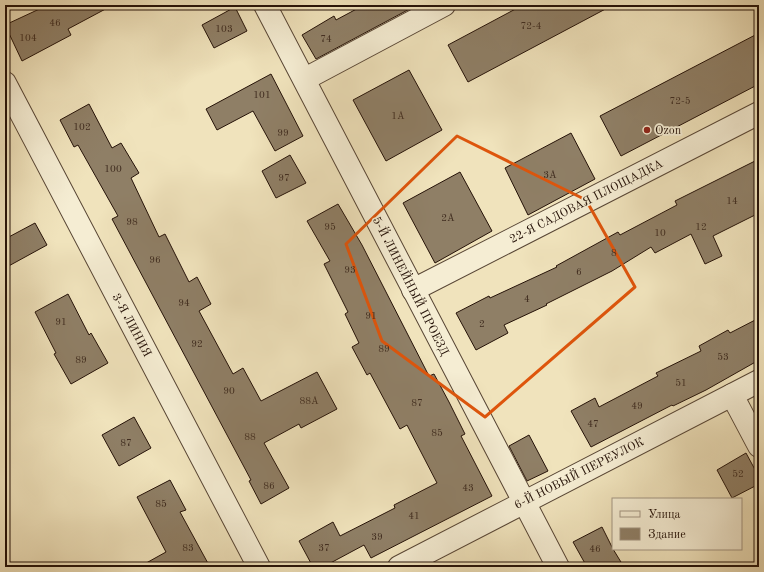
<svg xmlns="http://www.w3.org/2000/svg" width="764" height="572" font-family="'Old Standard TT',serif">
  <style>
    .building { fill: #8f7f66; stroke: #251208 }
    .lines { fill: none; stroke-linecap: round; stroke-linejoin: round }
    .street-casing { stroke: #584635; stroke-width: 24 }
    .street { stroke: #f5edd3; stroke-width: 22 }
    .marked { fill: none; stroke: #de550c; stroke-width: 3; stroke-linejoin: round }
    .poi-dot { fill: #8f2418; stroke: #f5edd3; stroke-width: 1.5 }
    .labels { text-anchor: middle; stroke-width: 3.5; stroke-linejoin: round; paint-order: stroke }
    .number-label { font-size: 10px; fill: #402d20 }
    .poi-label { font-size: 12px; fill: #251208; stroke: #f5edd3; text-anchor: start }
    .street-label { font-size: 12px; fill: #251208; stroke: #f5edd3 }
  </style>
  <rect width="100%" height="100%" fill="#f0e3bc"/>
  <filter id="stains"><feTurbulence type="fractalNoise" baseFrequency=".005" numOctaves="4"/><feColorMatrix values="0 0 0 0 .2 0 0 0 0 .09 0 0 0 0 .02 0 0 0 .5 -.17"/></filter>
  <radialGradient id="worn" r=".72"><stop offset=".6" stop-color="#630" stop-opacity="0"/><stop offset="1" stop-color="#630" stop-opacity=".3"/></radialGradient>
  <g class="building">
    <polygon points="48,5 113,5 68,29 71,35 22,61 5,25"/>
    <polygon points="364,5 417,5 316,59 302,35 334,16 336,20"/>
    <polygon points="523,5 613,5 468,82 448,45"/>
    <polygon points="235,7 247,31 214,48 202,25"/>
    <polygon points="759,33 759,84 621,156 600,116"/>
    <polygon points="409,70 442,130 386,161 353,100"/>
    <polygon points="271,74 303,136 275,151 253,111 217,130 206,109"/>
    <polygon points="89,104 112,148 121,143 139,173 131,178 159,237 165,234 189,282 197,277 211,304 199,311 233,374 243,368 261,401 317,372 337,409 301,428 299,424 264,443 289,488 261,504 249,481 251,480 112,219 118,216 78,145 74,147 60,120"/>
    <polygon points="571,133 595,179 528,215 505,168"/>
    <polygon points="290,155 306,183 276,198 262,171"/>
    <polygon points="759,159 759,213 713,236 722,256 705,264 691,234 655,253 651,247 612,271 546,304 547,305 504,325 508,333 476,350 456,313 489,296 490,298 557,267 556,266 618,232 620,235 677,205 675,201"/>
    <polygon points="460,172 492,231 435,263 403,203"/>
    <polygon points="338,204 362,245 429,376 434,374 449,402 465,434 461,436 492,496 371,558 364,545 323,567 313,567 299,541 333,522 340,536 395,508 394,505 437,483 407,425 400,429 370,373 367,375 352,347 359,343 345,314 348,312 324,264 330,261 307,221"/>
    <polygon points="35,223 47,245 5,268 5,239"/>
    <polygon points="68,294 89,335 91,333 108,363 71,384 54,354 56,353 35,312"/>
    <polygon points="759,318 759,360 706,390 673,406 672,405 591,447 571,411 595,398 599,407 658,376 656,373 701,351 699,346 728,330 730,333"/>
    <polygon points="134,417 151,448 119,466 102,435"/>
    <polygon points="529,435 548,471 527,481 509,446"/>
    <polygon points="746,453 759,477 759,484 732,498 717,470"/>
    <polygon points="170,480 186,510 180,512 210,567 139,567 166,552 137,497"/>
    <polygon points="602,527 613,549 624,567 587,567 573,542"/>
  </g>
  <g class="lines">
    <g class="street-casing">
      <g id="street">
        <polyline points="265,5 558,567"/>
        <polyline points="305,79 444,5"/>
        <polyline points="5,83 259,567"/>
        <polyline points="413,290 759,113"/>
        <polyline points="732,395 759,446"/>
        <polyline points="399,567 759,381"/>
      </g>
    </g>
    <use href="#street" class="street"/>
  </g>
  <path class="marked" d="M457,136L586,200L635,287L485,417L382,341L346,244Z"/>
  <circle class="poi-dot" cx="647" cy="130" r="4"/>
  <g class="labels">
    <g class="number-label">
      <text x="55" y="26">46</text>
      <text x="531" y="29">72-4</text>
      <text x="224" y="32">103</text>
      <text x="28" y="41">104</text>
      <text x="326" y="42">74</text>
      <text x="262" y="98">101</text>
      <text x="680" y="104">72-5</text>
      <text x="398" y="119">1А</text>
      <text x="82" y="130">102</text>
      <text x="283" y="136">99</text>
      <text x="113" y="172">100</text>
      <text x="550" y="178">3А</text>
      <text x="284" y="181">97</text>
      <text x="732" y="204">14</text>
      <text x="448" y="221">2А</text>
      <text x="132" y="225">98</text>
      <text x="330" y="230">95</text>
      <text x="701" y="230">12</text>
      <text x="660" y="236">10</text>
      <text x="614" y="256">8</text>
      <text x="155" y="263">96</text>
      <text x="350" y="273">93</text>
      <text x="579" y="275">6</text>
      <text x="527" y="302">4</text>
      <text x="184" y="306">94</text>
      <text x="371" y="319">91</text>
      <text x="61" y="325">91</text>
      <text x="482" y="327">2</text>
      <text x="197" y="347">92</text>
      <text x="384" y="352">89</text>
      <text x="723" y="360">53</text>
      <text x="81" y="363">89</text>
      <text x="681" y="386">51</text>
      <text x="229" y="394">90</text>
      <text x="309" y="404">88А</text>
      <text x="417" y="406">87</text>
      <text x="637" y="409">49</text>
      <text x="593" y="427">47</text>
      <text x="437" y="436">85</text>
      <text x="250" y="440">88</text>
      <text x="126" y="446">87</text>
      <text x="738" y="477">52</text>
      <text x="269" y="489">86</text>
      <text x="468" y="491">43</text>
      <text x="161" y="507">85</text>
      <text x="414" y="519">41</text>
      <text x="377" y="540">39</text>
      <text x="188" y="551">83</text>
      <text x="324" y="551">37</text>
      <text x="595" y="552">46</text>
    </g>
    <g class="poi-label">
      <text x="655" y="134">Ozon</text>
    </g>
    <g class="street-label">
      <text transform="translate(586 201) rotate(-27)" y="4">22-Я САДОВАЯ ПЛОЩАДКА</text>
      <text transform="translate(411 286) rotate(63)" y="4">5-Й ЛИНЕЙНЫЙ ПРОЕЗД</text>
      <text transform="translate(132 325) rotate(62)" y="4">3-Я ЛИНИЯ</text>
      <text transform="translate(579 473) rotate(-27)" y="4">6-Й НОВЫЙ ПЕРЕУЛОК</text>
    </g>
  </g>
  <rect width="764" height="572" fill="none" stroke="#f0e3bc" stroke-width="20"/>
  <rect x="6" y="6" width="752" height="560" fill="none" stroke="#251208" stroke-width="2"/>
  <rect x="10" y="10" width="744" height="552" fill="none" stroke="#251208"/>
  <rect x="612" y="498" width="130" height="52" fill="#f5edd3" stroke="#a29582"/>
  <rect x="620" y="511" width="20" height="6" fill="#f5edd3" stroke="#a29582"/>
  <text x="648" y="518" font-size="12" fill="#251208">Улица</text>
  <rect x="620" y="528" width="20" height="12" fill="#8f7f66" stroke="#a29582"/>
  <text x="648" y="538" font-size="12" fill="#251208">Здание</text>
  <rect width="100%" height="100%" filter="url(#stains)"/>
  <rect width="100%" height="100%" fill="url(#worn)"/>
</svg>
